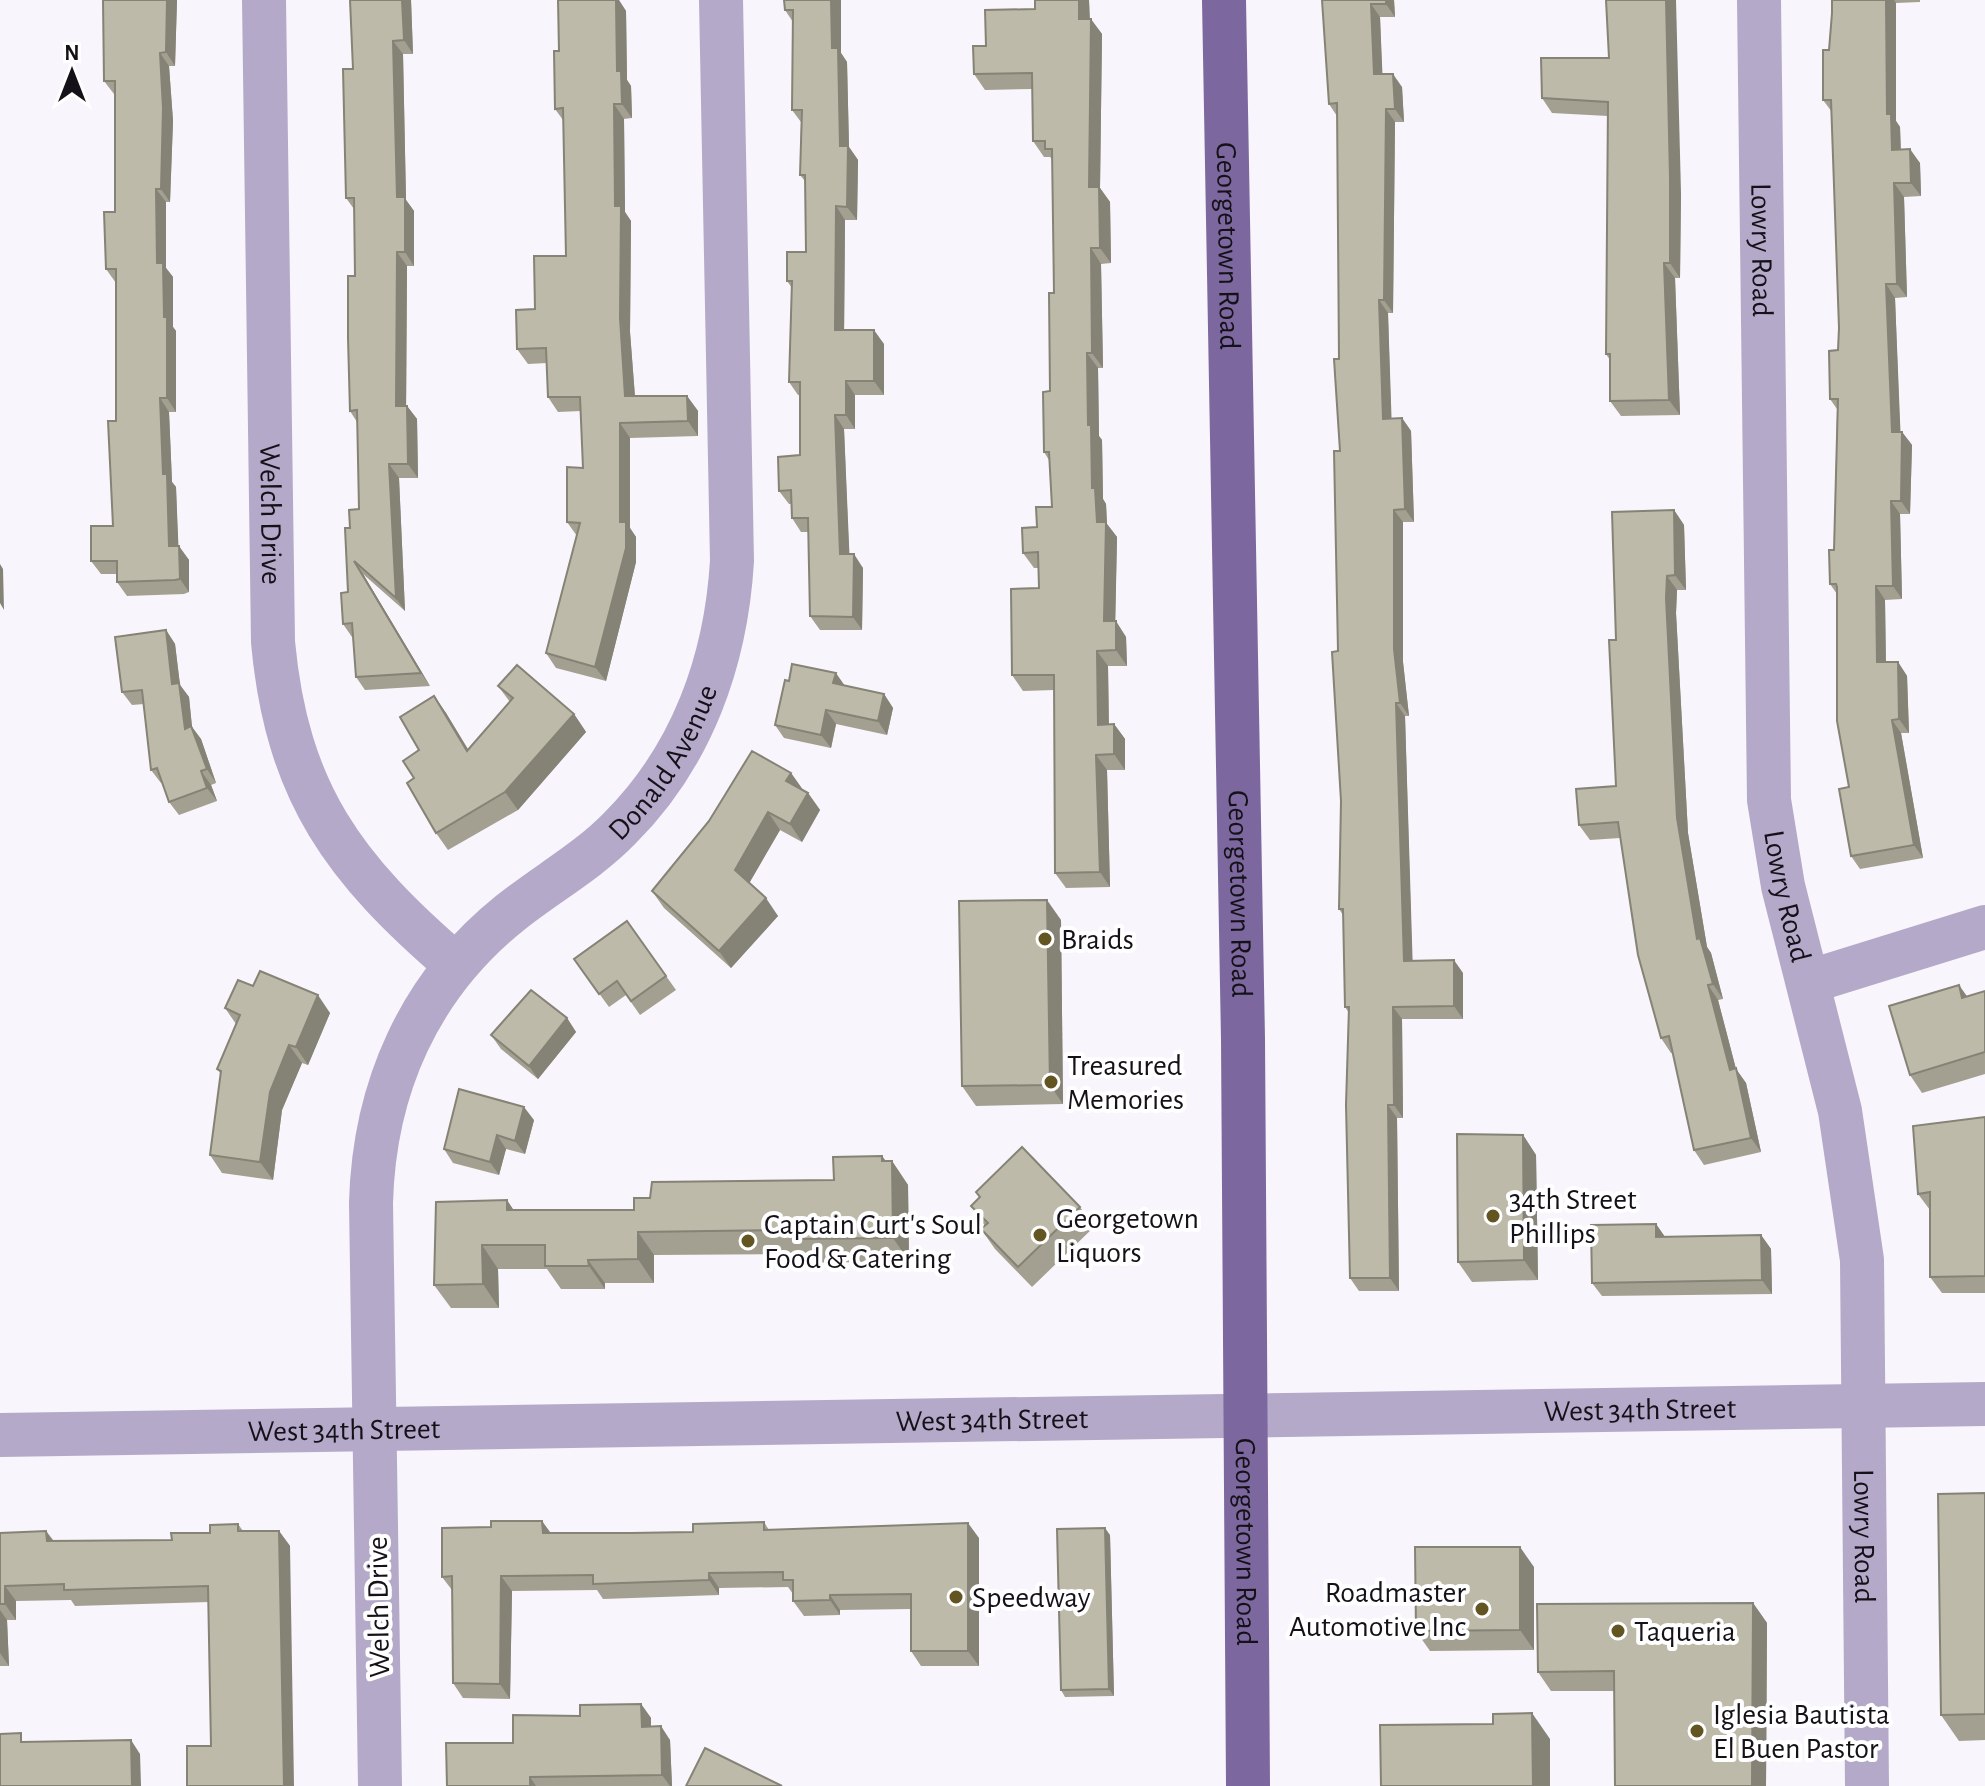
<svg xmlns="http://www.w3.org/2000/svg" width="1985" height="1786" font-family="'Alegreya Sans',sans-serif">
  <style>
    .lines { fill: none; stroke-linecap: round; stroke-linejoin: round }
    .minor { stroke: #b4a9c9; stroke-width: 44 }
    .major { stroke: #7d679f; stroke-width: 44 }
    .wall { fill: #a3a091 }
    .shaded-wall { fill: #858276 }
    .building { fill: #bebaa9; stroke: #858276; stroke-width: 2 }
    .poi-dot { fill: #625522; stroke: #fff; stroke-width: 3 }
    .labels { text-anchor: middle; stroke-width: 8; stroke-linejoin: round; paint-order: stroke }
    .street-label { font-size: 30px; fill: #141218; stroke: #fff }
    .poi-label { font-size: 30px; fill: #141218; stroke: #fff; text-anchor: start }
  </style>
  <rect width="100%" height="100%" fill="#f8f5fc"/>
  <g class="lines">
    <g class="minor">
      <path id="s1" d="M264,0L273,642C287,793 344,869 456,965"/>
      <path id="s2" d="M1759,0L1769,800L1783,886L1840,1111L1862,1260L1867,1786"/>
      <polyline points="1808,982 1985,927"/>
      <path id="s3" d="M0,1435L1985,1404"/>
      <path id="s4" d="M380,1786L371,1203C374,1088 419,986 510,913C546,884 587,862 620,828C692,756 726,661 732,561L721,0"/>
    </g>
    <path class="major" id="s5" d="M1224,0L1243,1039L1248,1786"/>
  </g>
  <g class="wall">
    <polygon points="177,0 175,66 169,66 173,121 170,202 166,202 166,268 173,277 173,327 176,331 176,412 169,412 172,482 176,487 178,546 189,560 189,592 184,594 127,596 117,582 117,574 101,574 91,561 113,526 116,421 116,283 106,269 115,212 115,94 114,94 104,81"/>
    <polygon points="350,0 411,0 413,54 403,54 406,200 414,211 414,266 407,266 406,406 407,406 417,419 418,478 399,478 405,611 363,574 430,686 365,690 356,677 353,637 352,637 343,624 348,592 350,528 359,509 357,422 350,411 355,276 354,209 346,198 353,69"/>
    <polygon points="784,0 841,53 847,62 849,147 858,160 857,220 845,220 844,330 884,344 884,395 855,395 855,429 844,429 849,554 863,568 862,630 820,630 810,616 808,532 801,532 792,518 791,504 789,504 779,491 800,455 800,395 798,395 789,382 792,288 787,281 806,252 805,181 800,175 801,122 792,110 793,22 785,10"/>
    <polygon points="1035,0 1089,0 1090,19 1102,34 1100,188 1110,202 1111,263 1101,264 1103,368 1098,368 1099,436 1102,440 1103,499 1106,504 1107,524 1117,537 1115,621 1126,637 1127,666 1108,666 1109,724 1114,724 1125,739 1125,770 1107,770 1110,887 1066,888 1055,873 1054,690 1023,691 1012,675 1039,588 1039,568 1034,568 1023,553 1037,527 1052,507 1049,460 1044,452 1050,391 1054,293 1052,159 1050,157 1044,157 1033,141 1032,89 985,90 974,74 986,46 1035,9"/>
    <polygon points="1322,0 1394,0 1395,17 1380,17 1382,74 1402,87 1404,122 1395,122 1393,313 1388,313 1391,419 1402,418 1411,431 1414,522 1403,522 1403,662 1409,716 1405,716 1412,960 1463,973 1463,1019 1402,1019 1403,1118 1397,1118 1399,1291 1359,1291 1350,1278 1349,1013 1345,1007 1343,915 1339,909 1341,801 1338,651 1340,451 1337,116 1329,104"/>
    <polygon points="1832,0 1920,0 1920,2 1896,3 1896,121 1900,127 1901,150 1920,163 1921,196 1904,197 1907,297 1895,298 1900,432 1902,432 1912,445 1910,514 1900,514 1902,599 1885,600 1886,662 1898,662 1907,676 1909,733 1901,733 1923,858 1860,869 1851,856 1849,787 1837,594 1830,584 1834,550 1837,409 1830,399 1838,350 1839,328 1832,112 1823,100 1829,50 1832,13"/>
    <polygon points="619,1 626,11 627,80 631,86 632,118 624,119 625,212 631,221 630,332 635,396 687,396 698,411 698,436 630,438 630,528 636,537 636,562 606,681 556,668 546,653 577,536 567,522 583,468 581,411 558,412 548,397 547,363 528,364 517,349 535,309 566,256 563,120 555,109 559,51"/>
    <polygon points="1609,58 1681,193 1680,278 1675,278 1680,415 1621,416 1610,401 1610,360 1606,354 1608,116 1552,113 1542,98"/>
    <polygon points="1674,510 1684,525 1686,590 1677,590 1676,613 1688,833 1707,947 1711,953 1723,999 1718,1000 1736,1069 1746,1083 1761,1152 1704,1165 1694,1150 1673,1053 1671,1053 1661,1038 1620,838 1590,840 1579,825 1616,786 1616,640"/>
    <polygon points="166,630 175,644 180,685 189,697 192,727 201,739 216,783 211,785 217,801 179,815 169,802 162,782 161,783 151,770 144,704 132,705 122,692"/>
    <polygon points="789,681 884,694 893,708 887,735 836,724 831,748 784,738 775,725"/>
    <polygon points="498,686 574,714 586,732 518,810 448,850 436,833 414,778 419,750 434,696 446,713 468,749 510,702"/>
    <polygon points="791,773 803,790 808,793 820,810 802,842 780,830 749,883 778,916 731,968 664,908 652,891"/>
    <polygon points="1061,920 1063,1104 976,1106 962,1086"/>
    <polygon points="627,921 676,990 640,1015 626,995 609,1007 574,959"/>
    <polygon points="253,986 330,1013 308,1065 302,1063 282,1110 273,1180 222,1173 210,1155 221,1074 217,1069 236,1024 225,1008"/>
    <polygon points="1985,991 1985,1074 1922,1093 1910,1075 1967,997"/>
    <polygon points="567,1018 576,1032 538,1079 501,1049 491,1035"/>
    <polygon points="1985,1117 1985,1293 1942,1293 1930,1277 1930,1210 1918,1194"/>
    <polygon points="534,1120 525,1154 506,1149 499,1175 453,1163 444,1149"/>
    <polygon points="1523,1135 1536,1155 1538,1280 1472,1282 1458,1262"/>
    <polygon points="882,1156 886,1161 892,1161 908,1185 909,1261 809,1263 803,1254 654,1255 654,1283 605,1283 605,1289 561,1289 547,1269 498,1269 499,1308 451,1308 434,1285 514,1210 634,1210 650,1198 834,1180"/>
    <polygon points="976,1192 1080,1207 1094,1227 1032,1287 995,1249 981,1229 985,1226 971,1206 979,1197"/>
    <polygon points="1656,1224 1665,1237 1761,1235 1771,1249 1772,1294 1602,1296 1592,1283"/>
    <polygon points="1985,1493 1985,1740 1959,1741 1941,1715"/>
    <polygon points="764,1522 769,1530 979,1538 979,1666 921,1666 911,1651 911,1609 840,1610 840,1615 804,1616 793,1601 793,1594 788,1587 719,1588 719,1595 603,1599 597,1590 512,1591 510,1699 463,1698 453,1683 452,1590 442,1577 551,1533 693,1532"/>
    <polygon points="238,1524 243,1531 279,1531 290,1546 211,1746 209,1602 75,1606 71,1600 16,1601 16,1620 7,1620 9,1666 0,1666 0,1533 46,1531 54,1541 172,1540 210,1533"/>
    <polygon points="1110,1535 1114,1696 1065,1697 1061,1690"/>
    <polygon points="1534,1567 1534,1650 1430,1651 1416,1631"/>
    <polygon points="1753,1603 1767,1623 1766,1786 1615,1786 1614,1691 1551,1691 1538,1672"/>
    <polygon points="641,1704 651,1718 651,1726 670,1740 672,1786 447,1786 513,1743 580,1716"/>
  </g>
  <g class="shaded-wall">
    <polygon points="167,0 177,0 175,66 166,52"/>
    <polygon points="402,0 411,0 413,54 404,40"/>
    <polygon points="611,0 619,0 626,11 627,80 631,86 632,118 622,104 617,71"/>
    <polygon points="831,0 841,0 841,53 847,62 849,147 858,160 857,220 847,207 840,146 832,48"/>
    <polygon points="1079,0 1089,0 1090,34 1079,19"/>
    <polygon points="1386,0 1394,0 1395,17 1386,4"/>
    <polygon points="1666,0 1676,0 1681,193 1680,278 1670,263"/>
    <polygon points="1886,0 1894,0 1896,3 1896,121 1900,127 1901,163 1892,150 1887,114"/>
    <polygon points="1371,4 1380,17 1383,87 1374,74"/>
    <polygon points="1091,19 1102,34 1100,188 1110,202 1111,263 1100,248 1089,187"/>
    <polygon points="393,41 403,54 406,200 414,211 414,266 405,252 397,197"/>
    <polygon points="160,53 169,66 173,121 170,202 161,189"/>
    <polygon points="1393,74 1402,87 1404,122 1395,109"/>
    <polygon points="614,104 624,119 625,212 631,221 630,332 636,411 625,396 615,206"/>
    <polygon points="1386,109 1395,122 1393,313 1384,300"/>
    <polygon points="1910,149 1920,163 1921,196 1911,183"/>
    <polygon points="1894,183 1904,197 1907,297 1897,284"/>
    <polygon points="156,189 166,202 166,268 173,277 173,327 176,331 176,412 167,398 164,317 157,263"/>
    <polygon points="836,206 845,220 844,344 835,330"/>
    <polygon points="1091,248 1101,264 1103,368 1092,353"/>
    <polygon points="397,252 407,266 406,419 396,406"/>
    <polygon points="1664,263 1675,278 1680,415 1669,400"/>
    <polygon points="1886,284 1895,298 1901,445 1892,432"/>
    <polygon points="1379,300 1388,313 1392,432 1383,419"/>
    <polygon points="874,330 884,344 884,395 874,381"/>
    <polygon points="1087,353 1098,368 1099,436 1102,440 1103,499 1106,504 1107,524 1117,537 1115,637 1104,621 1097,522 1092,488 1088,425"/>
    <polygon points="846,381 855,395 855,429 846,415"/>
    <polygon points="687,396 698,411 698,436 688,421"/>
    <polygon points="160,398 169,412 172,482 176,487 179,560 169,546 163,474"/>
    <polygon points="407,406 417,419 418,478 408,464"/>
    <polygon points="835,415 844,429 850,567 840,554"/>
    <polygon points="1402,418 1411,431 1414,522 1405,509"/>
    <polygon points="620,423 630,438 630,528 636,537 636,562 606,681 595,667 620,522"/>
    <polygon points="1902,432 1912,445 1910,514 1901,501"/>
    <polygon points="389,464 399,478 405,611 396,598"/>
    <polygon points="1891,501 1900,514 1902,599 1893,586"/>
    <polygon points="1394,510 1403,522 1403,662 1409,716 1400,703 1394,649"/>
    <polygon points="1674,510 1684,525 1686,590 1675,575"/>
    <polygon points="179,546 189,560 189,592 180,579"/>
    <polygon points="854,554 863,568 862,630 853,617"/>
    <polygon points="354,561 363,574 430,686 421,673"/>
    <polygon points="0,564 3,569 4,610 0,603"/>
    <polygon points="1667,576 1677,590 1676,613 1688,833 1707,947 1711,953 1723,999 1713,984 1697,939 1677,818 1666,598"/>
    <polygon points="1876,586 1885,600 1886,676 1877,662"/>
    <polygon points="1116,621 1126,637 1127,666 1116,650"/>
    <polygon points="166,630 175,644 180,685 189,697 192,727 201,739 216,783 207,769 185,729 172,684"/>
    <polygon points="1097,651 1108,666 1109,740 1098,725"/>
    <polygon points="1898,662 1907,676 1909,733 1899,719"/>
    <polygon points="836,673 845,686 833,683"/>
    <polygon points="884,694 893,708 887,735 878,721"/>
    <polygon points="434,696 446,713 479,768 467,751"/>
    <polygon points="1396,703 1405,716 1413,973 1404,961"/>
    <polygon points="826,710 836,724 831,748 821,735"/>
    <polygon points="574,714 586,732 518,810 505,792"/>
    <polygon points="1892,720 1901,733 1923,858 1914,845"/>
    <polygon points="1114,724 1125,739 1125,770 1114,754"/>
    <polygon points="1096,755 1107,770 1110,887 1100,872"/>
    <polygon points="201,771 211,785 217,801 207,788"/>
    <polygon points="791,773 803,790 786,781"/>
    <polygon points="808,793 820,810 802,842 790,824"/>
    <polygon points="768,812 780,830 747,887 735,870"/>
    <polygon points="766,898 778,916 731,968 719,951"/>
    <polygon points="1047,900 1061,920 1063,1104 1050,1085"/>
    <polygon points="1454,960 1463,973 1463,1019 1454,1006"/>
    <polygon points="1708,985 1718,1000 1736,1069 1746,1083 1761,1152 1751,1138 1730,1070"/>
    <polygon points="1959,985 1971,1002 1962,998"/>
    <polygon points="318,995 330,1013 308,1065 296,1047"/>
    <polygon points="1393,1007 1402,1019 1403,1118 1394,1105"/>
    <polygon points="567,1018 576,1032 538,1079 529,1066"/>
    <polygon points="289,1045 302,1063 282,1110 273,1180 260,1162 270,1092"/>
    <polygon points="1388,1105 1397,1118 1399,1291 1390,1278"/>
    <polygon points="524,1107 534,1120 525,1154 515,1141"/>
    <polygon points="497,1135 506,1149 499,1175 490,1162"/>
    <polygon points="1523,1135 1536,1155 1538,1280 1524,1260"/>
    <polygon points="882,1156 892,1171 892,1161 908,1185 909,1261 893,1238"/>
    <polygon points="507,1200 523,1224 507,1210"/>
    <polygon points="1656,1224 1665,1237 1656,1237"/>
    <polygon points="638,1232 654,1255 654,1283 638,1259"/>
    <polygon points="1761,1235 1771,1249 1772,1294 1762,1280"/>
    <polygon points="482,1245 498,1269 499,1308 483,1284"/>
    <polygon points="588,1260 605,1283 605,1289 589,1266"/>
    <polygon points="542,1521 553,1536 543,1533"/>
    <polygon points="968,1523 979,1538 979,1666 968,1651"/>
    <polygon points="1105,1528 1110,1535 1114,1696 1109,1689"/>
    <polygon points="46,1531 57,1547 47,1541"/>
    <polygon points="279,1531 290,1546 294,1786 284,1786"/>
    <polygon points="1520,1547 1534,1567 1534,1650 1520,1630"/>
    <polygon points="709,1573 719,1588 719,1595 709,1580"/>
    <polygon points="501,1576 512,1591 510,1699 500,1684"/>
    <polygon points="5,1586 16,1601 16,1620 5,1604"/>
    <polygon points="830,1595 840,1610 840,1615 830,1600"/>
    <polygon points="1753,1603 1767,1623 1766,1786 1752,1786"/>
    <polygon points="0,1610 7,1620 9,1666 0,1653"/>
    <polygon points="641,1704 651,1718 651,1740 642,1727"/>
    <polygon points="1532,1713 1550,1739 1550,1786 1533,1786"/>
    <polygon points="661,1726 670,1740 672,1786 670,1786 662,1775"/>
    <polygon points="131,1740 140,1754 141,1786 132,1786"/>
    <polygon points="530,1777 536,1786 530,1786"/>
  </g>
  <g class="building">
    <polygon points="103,0 167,0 166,52 160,53 163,108 161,189 156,189 157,263 163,263 164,317 167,317 167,398 160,398 163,474 167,474 169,546 179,546 180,579 175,580 117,582 117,561 91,561 91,526 113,526 108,421 116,421 116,269 106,269 104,212 115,212 115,81 104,81"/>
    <polygon points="350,0 402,0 404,40 393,41 397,197 405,197 405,252 397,252 396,406 407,406 408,464 389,464 396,598 354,561 421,673 356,677 352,623 343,624 341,593 348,592 345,528 350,528 349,510 359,509 357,410 350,411 348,338 348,276 355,276 354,198 346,198 343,69 353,69"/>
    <polygon points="558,0 616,0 617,71 621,71 622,104 614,104 615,206 621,206 620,318 625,396 687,396 688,421 620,423 620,522 626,522 626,548 595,667 546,653 580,523 567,522 567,467 583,468 580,397 548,397 546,348 517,349 516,310 535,309 534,256 566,256 563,108 555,109 554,51 559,51"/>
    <polygon points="784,0 831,0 832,48 838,48 840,146 848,146 847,207 836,206 835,330 874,330 874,381 846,381 846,415 835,415 840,554 854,554 853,617 810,616 808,518 792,518 791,490 779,491 778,457 800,455 800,382 789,382 792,281 787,281 787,252 806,252 805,175 800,175 802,110 792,110 793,10 785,10"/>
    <polygon points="1035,0 1079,0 1079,19 1091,19 1089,187 1099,187 1100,248 1091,248 1092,353 1087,353 1088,425 1091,425 1092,488 1095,488 1097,522 1106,522 1104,621 1116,621 1116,650 1097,651 1098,725 1114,724 1114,754 1096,755 1100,872 1055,873 1054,675 1012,675 1011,589 1039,588 1038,552 1023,553 1022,528 1037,527 1036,507 1052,507 1049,452 1044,452 1043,392 1050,391 1049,293 1054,293 1052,149 1045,149 1045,141 1033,141 1032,73 974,74 973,46 986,46 985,10 1035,9"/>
    <polygon points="1322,0 1386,0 1386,4 1371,4 1374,74 1393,74 1395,109 1386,109 1384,300 1379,300 1383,419 1402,418 1405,509 1394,510 1394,649 1400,703 1396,703 1404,961 1454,960 1454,1006 1393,1007 1394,1105 1388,1105 1390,1278 1350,1278 1346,1105 1349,1007 1345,1007 1343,909 1339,909 1341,801 1332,652 1338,651 1334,451 1340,451 1334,359 1339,359 1337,103 1329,104"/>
    <polygon points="1606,0 1666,0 1670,178 1670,263 1664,263 1669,400 1610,401 1610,354 1606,354 1608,102 1542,98 1541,58 1609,58"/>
    <polygon points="1832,0 1886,0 1887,114 1891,114 1892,150 1910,149 1911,183 1894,183 1897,284 1886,284 1892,432 1902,432 1901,501 1891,501 1893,586 1876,586 1877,662 1898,662 1899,719 1892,720 1914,845 1851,856 1839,789 1849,787 1837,721 1837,587 1836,584 1830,584 1829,550 1834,550 1838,399 1830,399 1829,351 1838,350 1839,328 1831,100 1823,100 1823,50 1829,50 1832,13"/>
    <polygon points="1674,510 1675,575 1667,576 1666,598 1677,818 1697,939 1700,938 1713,984 1708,985 1730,1070 1736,1068 1751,1138 1694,1150 1669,1036 1661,1038 1638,955 1618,822 1579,825 1576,789 1616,786 1609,640 1616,640 1612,512"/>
    <polygon points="166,630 172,684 179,683 185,729 191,726 207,769 201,771 207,788 169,802 157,768 151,770 142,690 122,692 115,637"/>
    <polygon points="792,664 836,673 833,683 884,694 878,721 826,710 821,735 775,725 785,680 789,681"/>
    <polygon points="517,665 574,714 505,792 436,833 407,783 414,778 403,761 419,750 400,717 434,696 467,751 513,698 498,686"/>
    <polygon points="752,751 791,773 786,781 808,793 790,824 768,812 735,870 766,898 719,951 652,891 709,821"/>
    <polygon points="1047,900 1050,1085 962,1086 959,901"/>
    <polygon points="627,921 666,976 631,1001 617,981 599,994 574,959"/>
    <polygon points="260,971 318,995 296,1047 289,1045 270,1092 260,1162 210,1155 221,1071 217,1069 240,1015 225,1008 238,980 253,986"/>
    <polygon points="1959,985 1962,998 1985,991 1985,1052 1910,1075 1889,1006"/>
    <polygon points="531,990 567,1018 529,1066 491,1035"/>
    <polygon points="459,1089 524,1107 515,1141 497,1135 490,1162 444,1149"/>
    <polygon points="1985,1117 1985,1276 1930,1277 1930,1192 1918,1194 1913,1126"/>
    <polygon points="1457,1134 1523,1135 1524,1260 1458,1262"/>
    <polygon points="1022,1147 1080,1207 1018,1267 981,1229 988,1223 971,1206 980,1197 976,1192"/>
    <polygon points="882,1156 882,1161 892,1161 893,1238 793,1239 793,1230 638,1232 638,1259 588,1260 589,1266 545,1266 545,1245 482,1245 483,1284 434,1285 436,1202 507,1200 507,1210 634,1210 634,1198 650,1198 652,1182 834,1180 833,1157"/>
    <polygon points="1656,1224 1656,1237 1761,1235 1762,1280 1592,1283 1591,1225"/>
    <polygon points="1985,1493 1985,1714 1941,1715 1938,1494"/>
    <polygon points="491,1521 542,1521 543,1533 631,1533 693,1532 693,1524 764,1522 764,1530 968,1523 968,1651 911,1651 911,1594 830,1595 830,1600 793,1601 793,1580 783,1580 783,1572 709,1573 709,1580 593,1584 593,1575 501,1576 500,1684 453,1683 452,1576 442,1577 442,1528 491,1527"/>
    <polygon points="238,1524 238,1531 279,1531 284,1786 187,1786 187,1746 211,1746 208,1586 64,1590 64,1584 5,1586 5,1604 0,1604 0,1533 46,1531 47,1541 172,1540 171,1533 210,1533 210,1525"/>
    <polygon points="1105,1528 1109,1689 1061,1690 1057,1529"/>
    <polygon points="1415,1547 1520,1547 1520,1630 1416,1631"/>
    <polygon points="1753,1603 1752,1786 1615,1786 1614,1671 1538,1672 1537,1604"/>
    <polygon points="641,1704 642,1727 661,1726 662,1775 530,1777 530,1786 447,1786 446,1743 513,1743 513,1715 580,1716 580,1705"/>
    <polygon points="1532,1713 1533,1786 1381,1786 1380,1725 1493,1724 1493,1714"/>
    <polygon points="21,1733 21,1742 131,1740 132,1786 0,1786 0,1734"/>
    <polygon points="705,1748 782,1786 686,1786"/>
  </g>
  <g class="poi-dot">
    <circle cx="1045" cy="939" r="8"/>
    <circle cx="1051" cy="1082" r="8"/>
    <circle cx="1493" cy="1216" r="8"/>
    <circle cx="1040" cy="1235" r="8"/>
    <circle cx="748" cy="1241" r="8"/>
    <circle cx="956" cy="1597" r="8"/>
    <circle cx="1482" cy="1609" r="8"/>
    <circle cx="1618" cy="1631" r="8"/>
    <circle cx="1697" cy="1731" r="8"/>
  </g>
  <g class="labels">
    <g class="street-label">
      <text dy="10" stroke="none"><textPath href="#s5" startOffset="246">Georgetown Road</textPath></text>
      <text dy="10" stroke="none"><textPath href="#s2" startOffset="250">Lowry Road</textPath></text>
      <text dy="10" stroke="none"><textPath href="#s1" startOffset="514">Welch Drive</textPath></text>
      <text dy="10" stroke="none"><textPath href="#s4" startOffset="1134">Donald Avenue</textPath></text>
      <text dy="10" stroke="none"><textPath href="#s5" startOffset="894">Georgetown Road</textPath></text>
      <text dy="10" stroke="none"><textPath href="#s2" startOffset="898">Lowry Road</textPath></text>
      <text dy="10" stroke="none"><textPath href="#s3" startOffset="1640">West 34th Street</textPath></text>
      <text dy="10" stroke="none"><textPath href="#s3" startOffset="992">West 34th Street</textPath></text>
      <text dy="10" stroke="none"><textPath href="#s3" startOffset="344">West 34th Street</textPath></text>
      <text dy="10" stroke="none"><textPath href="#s2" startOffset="1546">Lowry Road</textPath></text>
      <text dy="10" stroke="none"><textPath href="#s5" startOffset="1542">Georgetown Road</textPath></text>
      <text transform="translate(378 1607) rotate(-91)" y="10">Welch Drive</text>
    </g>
    <g class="poi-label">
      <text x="1061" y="949">Braids</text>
      <text x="1067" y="1075">Treasured<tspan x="1067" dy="34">Memories</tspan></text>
      <text x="1509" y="1209">34th Street<tspan x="1509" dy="34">Phillips</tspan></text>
      <text x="1056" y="1228">Georgetown<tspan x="1056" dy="34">Liquors</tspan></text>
      <text x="764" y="1234">Captain Curt's Soul<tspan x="764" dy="34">Food &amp; Catering</tspan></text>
      <text x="1466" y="1602" text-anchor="end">Roadmaster<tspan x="1466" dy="34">Automotive Inc</tspan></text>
      <text x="972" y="1607">Speedway</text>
      <text x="1634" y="1641">Taqueria</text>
      <text x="1713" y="1724">Iglesia Bautista<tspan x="1713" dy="34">El Buen Pastor</tspan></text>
    </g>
  </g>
  <g transform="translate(72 72)" stroke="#ffffff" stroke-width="6" paint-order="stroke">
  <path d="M0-6L14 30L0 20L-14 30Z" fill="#141218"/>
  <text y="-12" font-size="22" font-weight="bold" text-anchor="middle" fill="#141218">N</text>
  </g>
</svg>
